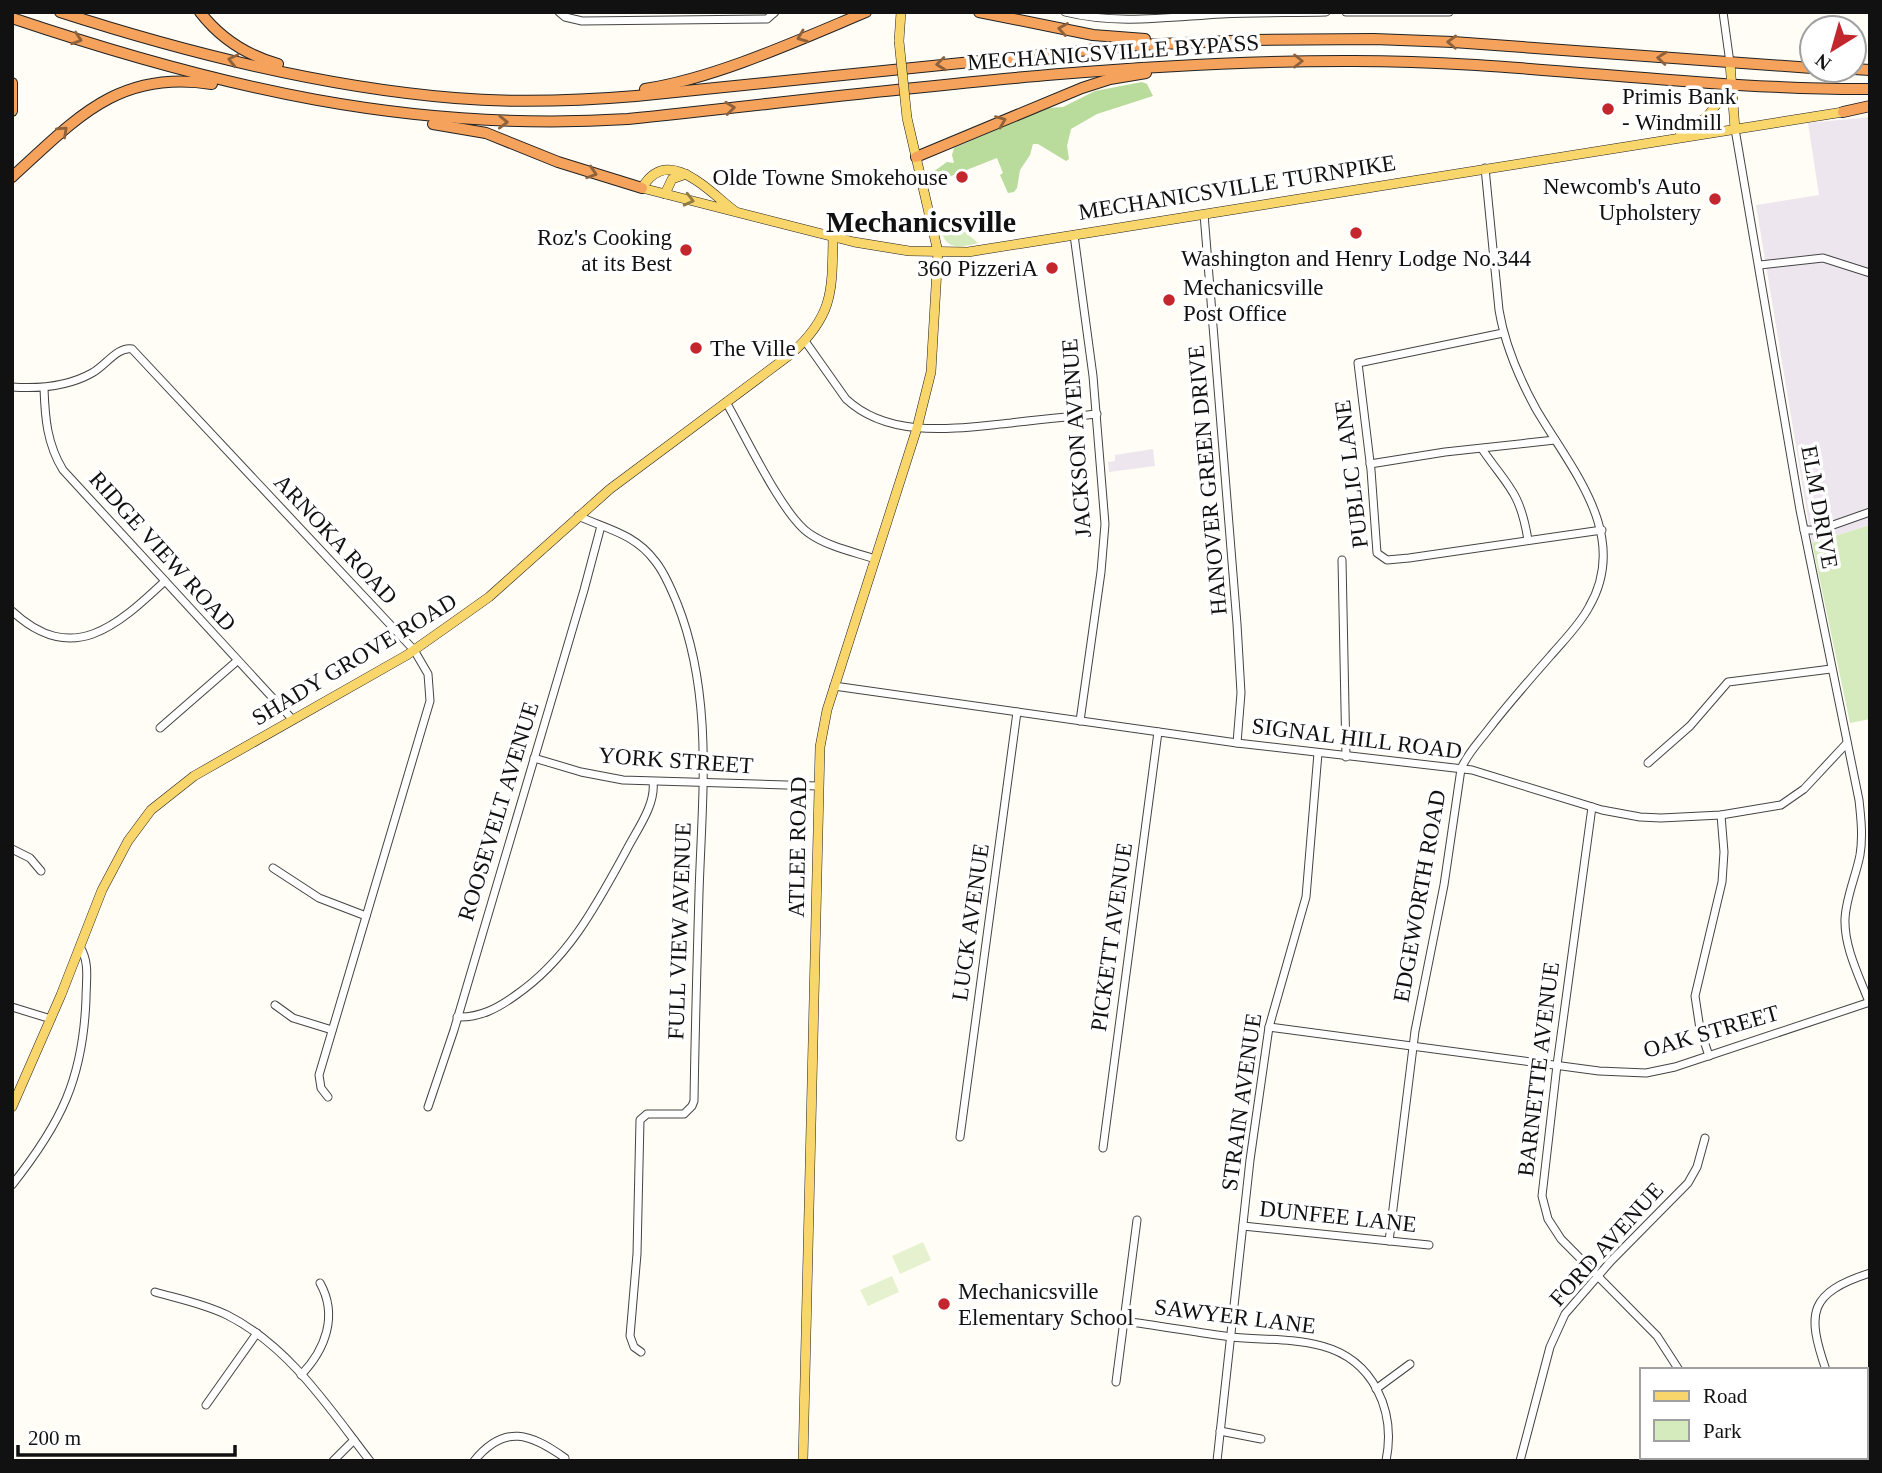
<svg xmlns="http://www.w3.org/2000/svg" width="1882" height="1473" font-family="Georgia,serif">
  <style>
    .industrial { fill: #eee6ef }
    .green { fill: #d5ebbd }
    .forest { fill: #b9dc9c }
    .pitch { fill: #e6f2cf }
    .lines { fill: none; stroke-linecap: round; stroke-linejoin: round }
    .minor-casing { stroke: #444; stroke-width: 9 }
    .major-casing { stroke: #222; stroke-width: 10 }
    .highway-casing { stroke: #222; stroke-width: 12 }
    .minor { stroke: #fff; stroke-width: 7 }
    .major { stroke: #f9d66b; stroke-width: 9 }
    .highway { stroke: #f5a25d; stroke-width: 10 }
    .major-bridge-casing { stroke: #222; stroke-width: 10; stroke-linecap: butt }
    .major-bridge { stroke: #f9d66b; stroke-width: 9 }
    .oneway { stroke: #8e613b }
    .oneway2 { stroke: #917d42 }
    .poi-dot { fill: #c4262e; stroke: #fff; stroke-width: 2.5 }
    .labels { text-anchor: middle; stroke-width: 7; stroke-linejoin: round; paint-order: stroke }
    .street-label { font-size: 23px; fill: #111; stroke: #fff }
    .poi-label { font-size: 23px; fill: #111; stroke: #fff; text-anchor: start }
    .district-label { font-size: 30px; font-weight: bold; fill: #111; stroke: #fff }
  </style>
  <rect width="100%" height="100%" fill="#fffdf5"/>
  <g class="industrial">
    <polygon points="1870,117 1870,525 1812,543 1756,205 1819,195 1808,123"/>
    <polygon points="1153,449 1155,466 1109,472 1108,462 1115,461 1115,455"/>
  </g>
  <g class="green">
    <path d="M944,218L950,219L978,243C954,250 941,248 940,219Z"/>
    <polygon points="1870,525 1870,719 1850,723 1812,543"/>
  </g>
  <polygon class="forest" points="1142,82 1147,84 1153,96 1097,114 1071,129 1067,146 1069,159 1066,161 1038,144 1033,144 1030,155 1020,170 1017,188 1014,192 1008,193 1000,175 1003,173 997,158 941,180 937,185 934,184 933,172 947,162 954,163 952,155 954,148 1047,108 1063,107 1095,91"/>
  <g class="pitch">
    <polygon points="923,1242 931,1260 900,1274 892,1256"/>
    <polygon points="892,1276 899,1292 868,1306 860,1290"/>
  </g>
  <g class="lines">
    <g class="minor-casing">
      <g id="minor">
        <polyline points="559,12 565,17 582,21 767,19 775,12"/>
        <path d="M1065,12C1117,25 1169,17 1222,14C1257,12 1291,13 1326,12"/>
        <polyline points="1346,12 1449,12"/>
        <polyline points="1723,12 1730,63"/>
        <path d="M1735,129L1800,510L1859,800C1861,818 1863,837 1860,855C1856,876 1846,897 1845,919C1844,947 1859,976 1869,1002"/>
        <polyline points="1204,214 1237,624 1241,693 1237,743"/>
        <polyline points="1074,235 1093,376 1105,524 1101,572 1080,721"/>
        <polyline points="1760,265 1823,258 1870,273"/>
        <polyline points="1503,333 1358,363 1371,470 1377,553 1387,560 1409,558 1602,530"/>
        <path d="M805,341L846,399C890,440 957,428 1011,423C1040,419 1068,417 1097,414"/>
        <path d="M12,387C40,389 67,387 92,373C105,366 118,346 132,349L414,650L428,674L430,701L319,1075L321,1088L328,1097"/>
        <path d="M44,388C45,418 47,444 63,470L293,720"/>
        <path d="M726,402C744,433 783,517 810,534C829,547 854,552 875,559"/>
        <path d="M1482,449C1508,487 1520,491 1528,540"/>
        <polyline points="1370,464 1445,452 1555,440"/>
        <path d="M578,516C607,529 635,534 655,561C665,573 671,589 677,603C714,696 702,796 699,893C697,963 695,1032 694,1101L692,1106L684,1114H647L640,1120L637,1254L630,1336L634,1347L641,1352"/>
        <polyline points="1804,530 1819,530 1870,512"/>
        <polyline points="1342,560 1346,757"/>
        <path d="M12,611C72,667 117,626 165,581"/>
        <polyline points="834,686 1237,743 1472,770 1602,810 1640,817 1661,818 1721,815 1781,805 1804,789 1847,743"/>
        <polyline points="160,728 237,661"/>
        <polyline points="534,758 581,772 623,780 818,786"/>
        <polyline points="1648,763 1690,726 1728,682 1831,669"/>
        <polyline points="1592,807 1557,1065 1542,1196 1548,1219 1561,1239 1657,1336 1679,1370"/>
        <polyline points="12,849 30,858 41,871"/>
        <polyline points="273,868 319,898 366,916"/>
        <polyline points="275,1005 293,1018 332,1030"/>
        <polyline points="12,1007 51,1019"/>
        <path d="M457,1017C480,1018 498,1008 516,995C568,959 596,906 626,851C636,831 656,805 653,782"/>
        <polyline points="1269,1027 1599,1071 1646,1073 1675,1067 1870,1002"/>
        <polyline points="1709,1056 1700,1029 1695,996 1722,882 1724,852 1721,815"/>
        <polyline points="428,1107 454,1030 584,590 601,526"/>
        <polyline points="960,1137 1017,712"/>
        <polyline points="1103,1148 1158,732"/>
        <path d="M12,1185C61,1123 83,1079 86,999C86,981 90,962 80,947"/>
        <polyline points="1243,1226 1429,1245"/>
        <path d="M1389,1241L1415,1031L1444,885L1461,769C1467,754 1478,743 1488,730C1508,704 1531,678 1553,653C1566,638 1580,624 1589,607C1631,535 1571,469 1536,409C1519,378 1505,346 1499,310L1485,168"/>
        <path d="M155,1292C180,1299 205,1304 227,1315C289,1346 329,1408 370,1461"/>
        <path d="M1124,1321C1160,1326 1195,1332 1231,1337C1261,1340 1293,1338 1322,1346C1374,1360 1396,1411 1386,1461"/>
        <path d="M1826,1370C1806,1312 1809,1293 1870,1273"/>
        <path d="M301,1375C326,1349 338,1315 320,1283"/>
        <polyline points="1116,1382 1137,1220"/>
        <polyline points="1376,1389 1410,1364"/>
        <polyline points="206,1405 257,1333"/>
        <polyline points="1220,1431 1261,1439"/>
        <polyline points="333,1461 354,1440"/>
        <path d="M474,1461C505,1423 531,1434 565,1458"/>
        <polyline points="1217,1461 1250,1160 1269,1027 1306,897 1318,753"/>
        <polyline points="1520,1461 1550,1347 1565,1314 1611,1261 1688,1183 1697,1167 1705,1138"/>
        <polyline points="1673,1461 1674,1457"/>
        <polyline points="1827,1461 1828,1457"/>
      </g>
    </g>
    <g class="major-casing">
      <g id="major">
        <polyline points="899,41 901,12"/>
        <polyline points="1730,63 1735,129"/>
        <polyline points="1680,134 1707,117 1731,85"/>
        <polyline points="665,194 672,179 686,174"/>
        <path d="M736,212C710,193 668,143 642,188L854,242L909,251L968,252L1843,112"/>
        <path d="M12,1107L61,995L102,890L128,841L151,810L194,776L407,655L451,624L489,597L610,489L791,354C834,315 832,291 833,237"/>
        <polyline points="803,1461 820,747 827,710 917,428 931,372 938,252 907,118"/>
      </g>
    </g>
    <g class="highway-casing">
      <g id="highway">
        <path d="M60,12C187,53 321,87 455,98C515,103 576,101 636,96L1138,45L1253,40L1374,39L1453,42L1812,68"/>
        <path d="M200,12C220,38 246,55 278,64"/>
        <polyline points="979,12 1093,35 1145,39"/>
        <path d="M12,18C217,87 410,133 628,119C867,94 1105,61 1345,61C1520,60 1694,90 1870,89"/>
        <polyline points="1854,69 1870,70"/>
        <polyline points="12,83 12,111"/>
        <path d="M645,89C716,78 799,40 866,12"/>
        <polyline points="1843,112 1870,106"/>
        <polyline points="433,124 486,133 558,162 642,188"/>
        <polyline points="916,157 1082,88 1110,79 1146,73"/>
        <path d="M12,177C76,119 118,69 212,84"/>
      </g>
    </g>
    <use href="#minor" class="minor"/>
    <use href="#major" class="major"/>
    <use href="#highway" class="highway"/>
    <g class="major-bridge-casing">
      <polyline id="major-bridge" points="899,41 907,118"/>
    </g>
    <use href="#major-bridge" class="major-bridge"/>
  </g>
  <defs><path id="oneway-chevron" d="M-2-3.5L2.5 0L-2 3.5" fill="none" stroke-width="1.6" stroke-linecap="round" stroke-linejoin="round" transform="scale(1.75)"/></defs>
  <g class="oneway">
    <use href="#oneway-chevron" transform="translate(1063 29) rotate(-170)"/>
    <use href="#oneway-chevron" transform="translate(802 37) rotate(159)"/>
    <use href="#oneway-chevron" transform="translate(77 39) rotate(18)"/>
    <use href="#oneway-chevron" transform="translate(1452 42) rotate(-178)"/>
    <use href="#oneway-chevron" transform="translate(1662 58) rotate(-175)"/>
    <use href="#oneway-chevron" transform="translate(233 60) rotate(-167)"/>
    <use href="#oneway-chevron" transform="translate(1298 61)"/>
    <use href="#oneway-chevron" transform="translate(941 64) rotate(174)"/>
    <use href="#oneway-chevron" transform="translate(730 108) rotate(-6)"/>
    <use href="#oneway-chevron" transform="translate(1001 121) rotate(-22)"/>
    <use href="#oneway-chevron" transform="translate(503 122) rotate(1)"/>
    <use href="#oneway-chevron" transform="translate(63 131) rotate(-42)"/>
    <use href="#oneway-chevron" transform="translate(592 173) rotate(18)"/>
  </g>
  <use class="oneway2" href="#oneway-chevron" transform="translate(689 200) rotate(14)"/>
  <g class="poi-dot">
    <circle cx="1608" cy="109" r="7"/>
    <circle cx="962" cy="177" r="7"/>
    <circle cx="1715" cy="199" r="7"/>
    <circle cx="1356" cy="233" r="7"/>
    <circle cx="686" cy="250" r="7"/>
    <circle cx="1052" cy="268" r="7"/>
    <circle cx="1169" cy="300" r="7"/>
    <circle cx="696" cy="348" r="7"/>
    <circle cx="944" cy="1304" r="7"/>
  </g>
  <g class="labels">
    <g class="street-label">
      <text transform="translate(1113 52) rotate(-4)" y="8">MECHANICSVILLE BYPASS</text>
      <text transform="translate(1237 187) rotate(-9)" y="8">MECHANICSVILLE TURNPIKE</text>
      <text transform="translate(1076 438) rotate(-94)" y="8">JACKSON AVENUE</text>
      <text transform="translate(1351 474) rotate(-97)" y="8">PUBLIC LANE</text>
      <text transform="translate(1207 480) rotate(-95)" y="8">HANOVER GREEN DRIVE</text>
      <text transform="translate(1820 507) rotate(80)" y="8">ELM DRIVE</text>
      <text transform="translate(336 539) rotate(47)" y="8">ARNOKA ROAD</text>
      <text transform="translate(163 551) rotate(48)" y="8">RIDGE VIEW ROAD</text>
      <text transform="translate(354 659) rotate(-31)" y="8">SHADY GROVE ROAD</text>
      <text transform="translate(1357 738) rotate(7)" y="8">SIGNAL HILL ROAD</text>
      <text transform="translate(676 760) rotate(4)" y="8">YORK STREET</text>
      <text transform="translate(498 811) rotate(-73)" y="8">ROOSEVELT AVENUE</text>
      <text transform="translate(797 847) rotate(-89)" y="8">ATLEE ROAD</text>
      <text transform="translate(1419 896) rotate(-80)" y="8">EDGEWORTH ROAD</text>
      <text transform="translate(970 922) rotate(-82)" y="8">LUCK AVENUE</text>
      <text transform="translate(679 931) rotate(-88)" y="8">FULL VIEW AVENUE</text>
      <text transform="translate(1111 937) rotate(-82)" y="8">PICKETT AVENUE</text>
      <text transform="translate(1711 1031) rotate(-16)" y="8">OAK STREET</text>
      <text transform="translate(1538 1069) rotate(-83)" y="8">BARNETTE AVENUE</text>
      <text transform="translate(1241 1102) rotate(-82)" y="8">STRAIN AVENUE</text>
      <text transform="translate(1338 1216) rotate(6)" y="8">DUNFEE LANE</text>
      <text transform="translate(1606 1244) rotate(-48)" y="8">FORD AVENUE</text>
      <text transform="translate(1235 1316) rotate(7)" y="8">SAWYER LANE</text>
    </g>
    <g class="poi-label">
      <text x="1622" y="104">Primis Bank<tspan x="1622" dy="26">- Windmill</tspan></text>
      <text x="948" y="185" text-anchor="end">Olde Towne Smokehouse</text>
      <text x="1701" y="194" text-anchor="end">Newcomb's Auto<tspan x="1701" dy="26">Upholstery</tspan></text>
      <text x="672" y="245" text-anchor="end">Roz's Cooking<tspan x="672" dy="26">at its Best</tspan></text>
      <text x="1356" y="266" text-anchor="middle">Washington and Henry Lodge No.344</text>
      <text x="1038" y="276" text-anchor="end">360 PizzeriA</text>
      <text x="1183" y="295">Mechanicsville<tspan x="1183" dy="26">Post Office</tspan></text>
      <text x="710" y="356">The Ville</text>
      <text x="958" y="1299">Mechanicsville<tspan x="958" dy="26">Elementary School</tspan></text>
    </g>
    <g class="district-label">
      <text x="921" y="232">Mechanicsville</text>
    </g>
  </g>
  <rect width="1882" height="1473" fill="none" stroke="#111111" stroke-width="28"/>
  <rect x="1640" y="1368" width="228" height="91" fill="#ffffff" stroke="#a0a0a0" stroke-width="2"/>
  <rect x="1654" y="1391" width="35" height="10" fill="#f9d66b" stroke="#a0a0a0" stroke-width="2"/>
  <text x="1703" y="1403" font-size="21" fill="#111111">Road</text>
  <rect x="1654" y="1420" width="35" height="21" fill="#d5ebbd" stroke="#a0a0a0" stroke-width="2"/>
  <text x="1703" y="1438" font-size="21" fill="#111111">Park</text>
  <g transform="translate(1833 49) rotate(217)"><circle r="33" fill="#ffffff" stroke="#a0a0a0" stroke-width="2"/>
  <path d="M0-5L12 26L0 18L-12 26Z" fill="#c4262e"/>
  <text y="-10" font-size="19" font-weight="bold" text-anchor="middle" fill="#111111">N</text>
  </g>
  <path d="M18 1445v10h217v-10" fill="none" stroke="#111111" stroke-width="3.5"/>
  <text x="28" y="1445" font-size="21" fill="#111111" stroke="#ffffff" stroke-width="5" paint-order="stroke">200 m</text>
</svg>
